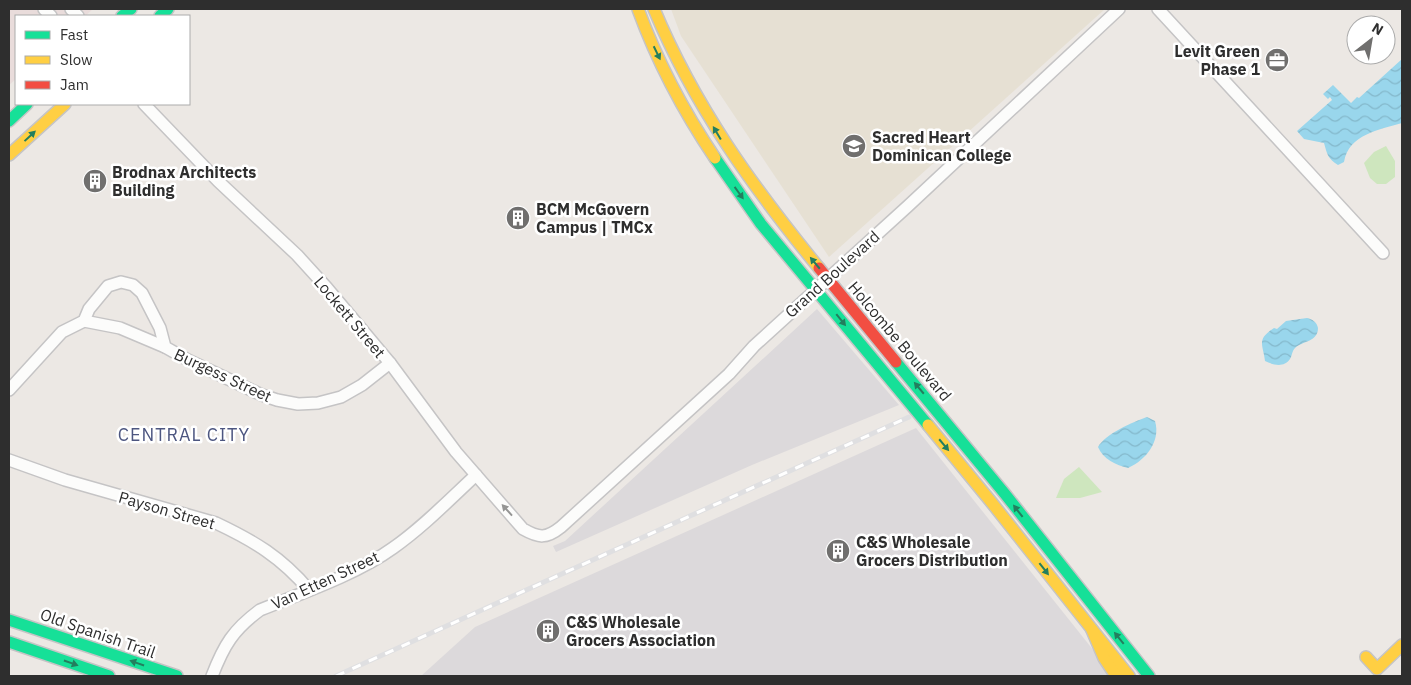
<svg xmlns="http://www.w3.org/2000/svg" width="1411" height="685" font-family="'IBM Plex Sans',sans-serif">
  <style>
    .industrial { fill: #dcd9db }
    .education { fill: #e6e0d3 }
    .medical { fill: #e9dcdb }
    .grass { fill: #cee6be }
    .water { fill: url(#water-waves) }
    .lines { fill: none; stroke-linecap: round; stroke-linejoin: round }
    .street-casing { stroke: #c5c4c5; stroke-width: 14 }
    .fast-casing { stroke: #c5c4c5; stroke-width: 14 }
    .slow-casing { stroke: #c5c4c5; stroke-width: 14 }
    .jam-casing { stroke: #c5c4c5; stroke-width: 14 }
    .street { stroke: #fcfcfb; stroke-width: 11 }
    .fast { stroke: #16e098; stroke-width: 11 }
    .slow { stroke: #ffcf43; stroke-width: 11 }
    .jam { stroke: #f24e42; stroke-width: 11 }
    .rail-casing { stroke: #dfdfe1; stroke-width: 5 }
    .rail { stroke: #fff; stroke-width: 3; stroke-dasharray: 9; stroke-linecap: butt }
    .oneway { fill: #237e5e }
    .oneway2 { fill: #959594 }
    .labels { text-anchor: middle; stroke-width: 5; stroke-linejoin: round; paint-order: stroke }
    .poi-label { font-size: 16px; font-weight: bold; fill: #2e2e2e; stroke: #fff; text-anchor: start }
    .street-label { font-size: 16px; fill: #2e2e2e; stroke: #fff }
    .neighbourhood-label { font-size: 18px; letter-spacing: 1px; fill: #4d5680; stroke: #fff }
  </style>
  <defs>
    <pattern id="water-waves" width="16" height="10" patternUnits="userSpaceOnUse" patternTransform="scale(1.25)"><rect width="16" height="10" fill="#99d6ec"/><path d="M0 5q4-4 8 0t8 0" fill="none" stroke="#84b8cb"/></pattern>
  </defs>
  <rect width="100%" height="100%" fill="#ece8e4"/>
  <g class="industrial">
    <polygon points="817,309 899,405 752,465 556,552 553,546 565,541"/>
    <polygon points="916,428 1114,676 421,676 475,627"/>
  </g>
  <polygon class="education" points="671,9 1105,9 829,257 681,36"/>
  <polygon class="medical" points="9,9 93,9 85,16 16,16 16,79 9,85"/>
  <g class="grass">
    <polygon points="1386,146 1395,161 1395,177 1386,184 1377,184 1370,178 1364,163 1374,152"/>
    <polygon points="1079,467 1102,492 1080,498 1056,498 1064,479"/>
  </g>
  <g class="water">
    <path d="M1402,59V123C1379,130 1349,134 1344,162L1338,165C1328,159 1327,154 1324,143L1304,139L1297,131L1332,100L1330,97L1328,99L1323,94L1333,85L1351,103L1357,97L1359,98Z"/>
    <path d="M1307,318C1312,319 1317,322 1318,328C1318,342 1302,341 1295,348C1292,351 1292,356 1290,359C1284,368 1273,365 1265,361C1263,344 1256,340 1274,328L1277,329L1286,321Z"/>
    <path d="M1147,417L1155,421C1161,441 1146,460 1128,468C1116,465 1103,459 1098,447C1105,434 1133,422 1147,417Z"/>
  </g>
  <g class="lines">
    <g class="street-casing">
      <g id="street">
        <polyline points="44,9 51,16"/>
        <polyline points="71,9 78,16"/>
        <polyline points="1158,9 1383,253"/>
        <path d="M144,104L218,181L297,255L327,288L390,363L456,452L523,529C539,538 546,539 561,527L729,374L754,346L908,206L1119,9"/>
        <polyline points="84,321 120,328 165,347"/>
        <polyline points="9,390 62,332 84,321 89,309 108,286 121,282 133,285 142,293 160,328 165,347 188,360 262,395 277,400 298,404 318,403 341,397 362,385 390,363"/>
        <path d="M9,460L65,480L216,523C254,541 281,557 309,590"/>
        <path d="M212,676C224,645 233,630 260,610C302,593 357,574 393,548C423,527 449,500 476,475"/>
      </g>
    </g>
    <g class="fast-casing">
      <g id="fast">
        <polyline points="122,16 131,9"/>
        <polyline points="160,16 168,9"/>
        <polyline points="9,121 27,104"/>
        <polyline points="715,158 761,224 928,425"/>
        <polyline points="896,362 1005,494 1149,676"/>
        <polyline points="9,620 177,676"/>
        <polyline points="9,642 109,676"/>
      </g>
    </g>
    <g class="slow-casing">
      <g id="slow">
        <path d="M638,9C657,61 684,112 715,158"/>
        <path d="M654,9C695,107 752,186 819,268"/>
        <polyline points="9,155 65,104"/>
        <polyline points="928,425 992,503 1129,676"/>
        <polyline points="1092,630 1104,658 1116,676"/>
        <polyline points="1366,657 1377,669 1402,645"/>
      </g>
    </g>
    <g class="jam-casing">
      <polyline id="jam" points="819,268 896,362"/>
    </g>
    <use href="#street" class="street"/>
    <use href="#fast" class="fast"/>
    <use href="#slow" class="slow"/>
    <use href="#jam" class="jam"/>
    <g class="rail-casing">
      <polyline id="rail" points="336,676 909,417"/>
    </g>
    <use href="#rail" class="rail"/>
  </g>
  <defs><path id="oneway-solid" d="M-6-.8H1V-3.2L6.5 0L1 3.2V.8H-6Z" transform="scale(1.25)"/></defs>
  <g class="oneway">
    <use href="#oneway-solid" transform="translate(657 53) rotate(64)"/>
    <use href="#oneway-solid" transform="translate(717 133) rotate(-121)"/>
    <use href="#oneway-solid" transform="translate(30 136) rotate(-43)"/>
    <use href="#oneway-solid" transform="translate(739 193) rotate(54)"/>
    <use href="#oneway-solid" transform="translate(815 263) rotate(-130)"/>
    <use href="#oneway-solid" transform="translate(841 320) rotate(51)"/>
    <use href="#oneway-solid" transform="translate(919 388) rotate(-130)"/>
    <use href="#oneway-solid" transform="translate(944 445) rotate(50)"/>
    <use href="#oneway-solid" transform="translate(1018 511) rotate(-128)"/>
    <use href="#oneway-solid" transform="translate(1044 569) rotate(52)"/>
    <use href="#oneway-solid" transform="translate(1119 638) rotate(-129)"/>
    <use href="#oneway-solid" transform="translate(71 663) rotate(19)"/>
    <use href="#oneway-solid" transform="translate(137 663) rotate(-161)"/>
  </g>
  <use class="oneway2" href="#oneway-solid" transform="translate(507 510) rotate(-132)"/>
  <defs>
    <g id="office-disc" transform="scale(1.25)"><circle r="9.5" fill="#706f6e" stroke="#fff"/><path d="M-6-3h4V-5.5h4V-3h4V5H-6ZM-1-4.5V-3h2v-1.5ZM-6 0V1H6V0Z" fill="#fff"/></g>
    <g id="university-disc" transform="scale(1.25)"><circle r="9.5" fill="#706f6e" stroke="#fff"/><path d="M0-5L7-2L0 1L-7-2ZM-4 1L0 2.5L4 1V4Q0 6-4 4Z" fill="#fff"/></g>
    <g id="building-disc" transform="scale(1.25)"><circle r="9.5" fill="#706f6e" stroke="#fff"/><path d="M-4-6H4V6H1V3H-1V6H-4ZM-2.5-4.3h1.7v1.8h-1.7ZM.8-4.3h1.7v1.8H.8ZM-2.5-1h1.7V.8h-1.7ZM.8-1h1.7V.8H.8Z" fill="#fff"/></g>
  </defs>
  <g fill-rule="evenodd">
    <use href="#office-disc" x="1277" y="60"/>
    <use href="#university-disc" x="854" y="146"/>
    <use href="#building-disc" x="95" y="181"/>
    <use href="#building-disc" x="518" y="218"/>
    <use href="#building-disc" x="838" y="551"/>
    <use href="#building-disc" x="548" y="631"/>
  </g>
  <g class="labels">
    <g class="poi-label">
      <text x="1260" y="57" text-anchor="end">Levit Green<tspan x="1260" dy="18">Phase 1</tspan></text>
      <text x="872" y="143">Sacred Heart<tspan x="872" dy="18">Dominican College</tspan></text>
      <text x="112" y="178">Brodnax Architects<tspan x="112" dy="18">Building</tspan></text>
      <text x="536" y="215">BCM McGovern<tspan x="536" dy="18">Campus | TMCx</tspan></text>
      <text x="856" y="548">C&amp;S Wholesale<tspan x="856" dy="18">Grocers Distribution</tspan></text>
      <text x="566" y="628">C&amp;S Wholesale<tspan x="566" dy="18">Grocers Association</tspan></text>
    </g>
    <g class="street-label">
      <text transform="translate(832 274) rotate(-42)" y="6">Grand Boulevard</text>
      <text transform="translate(350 317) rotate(50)" y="6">Lockett Street</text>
      <text transform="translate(900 341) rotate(50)" y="6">Holcombe Boulevard</text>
      <text transform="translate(223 375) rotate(25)" y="6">Burgess Street</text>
      <text transform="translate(167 510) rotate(16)" y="6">Payson Street</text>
      <text transform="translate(325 580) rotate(-25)" y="6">Van Etten Street</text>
      <text transform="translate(98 633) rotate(19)" y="6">Old Spanish Trail</text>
    </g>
    <g class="neighbourhood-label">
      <text x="184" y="441">CENTRAL CITY</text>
    </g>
  </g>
  <rect width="1411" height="685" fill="none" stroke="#2e2e2e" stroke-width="20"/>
  <rect x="15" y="15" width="175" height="90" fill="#ffffff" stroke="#ababab"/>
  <rect x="25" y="31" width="25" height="8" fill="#16e098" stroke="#ababab"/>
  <text x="60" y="40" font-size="15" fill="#2e2e2e">Fast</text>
  <rect x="25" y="56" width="25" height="8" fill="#ffcf43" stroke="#ababab"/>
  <text x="60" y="65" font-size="15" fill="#2e2e2e">Slow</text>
  <rect x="25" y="81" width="25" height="8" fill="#f24e42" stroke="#ababab"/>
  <text x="60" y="90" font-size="15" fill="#2e2e2e">Jam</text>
  <g transform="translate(1371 40) rotate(31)"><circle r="24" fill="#ffffff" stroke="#ababab"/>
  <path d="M0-4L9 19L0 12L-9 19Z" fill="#706f6e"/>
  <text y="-8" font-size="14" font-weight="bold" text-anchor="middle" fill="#2e2e2e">N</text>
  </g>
</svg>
